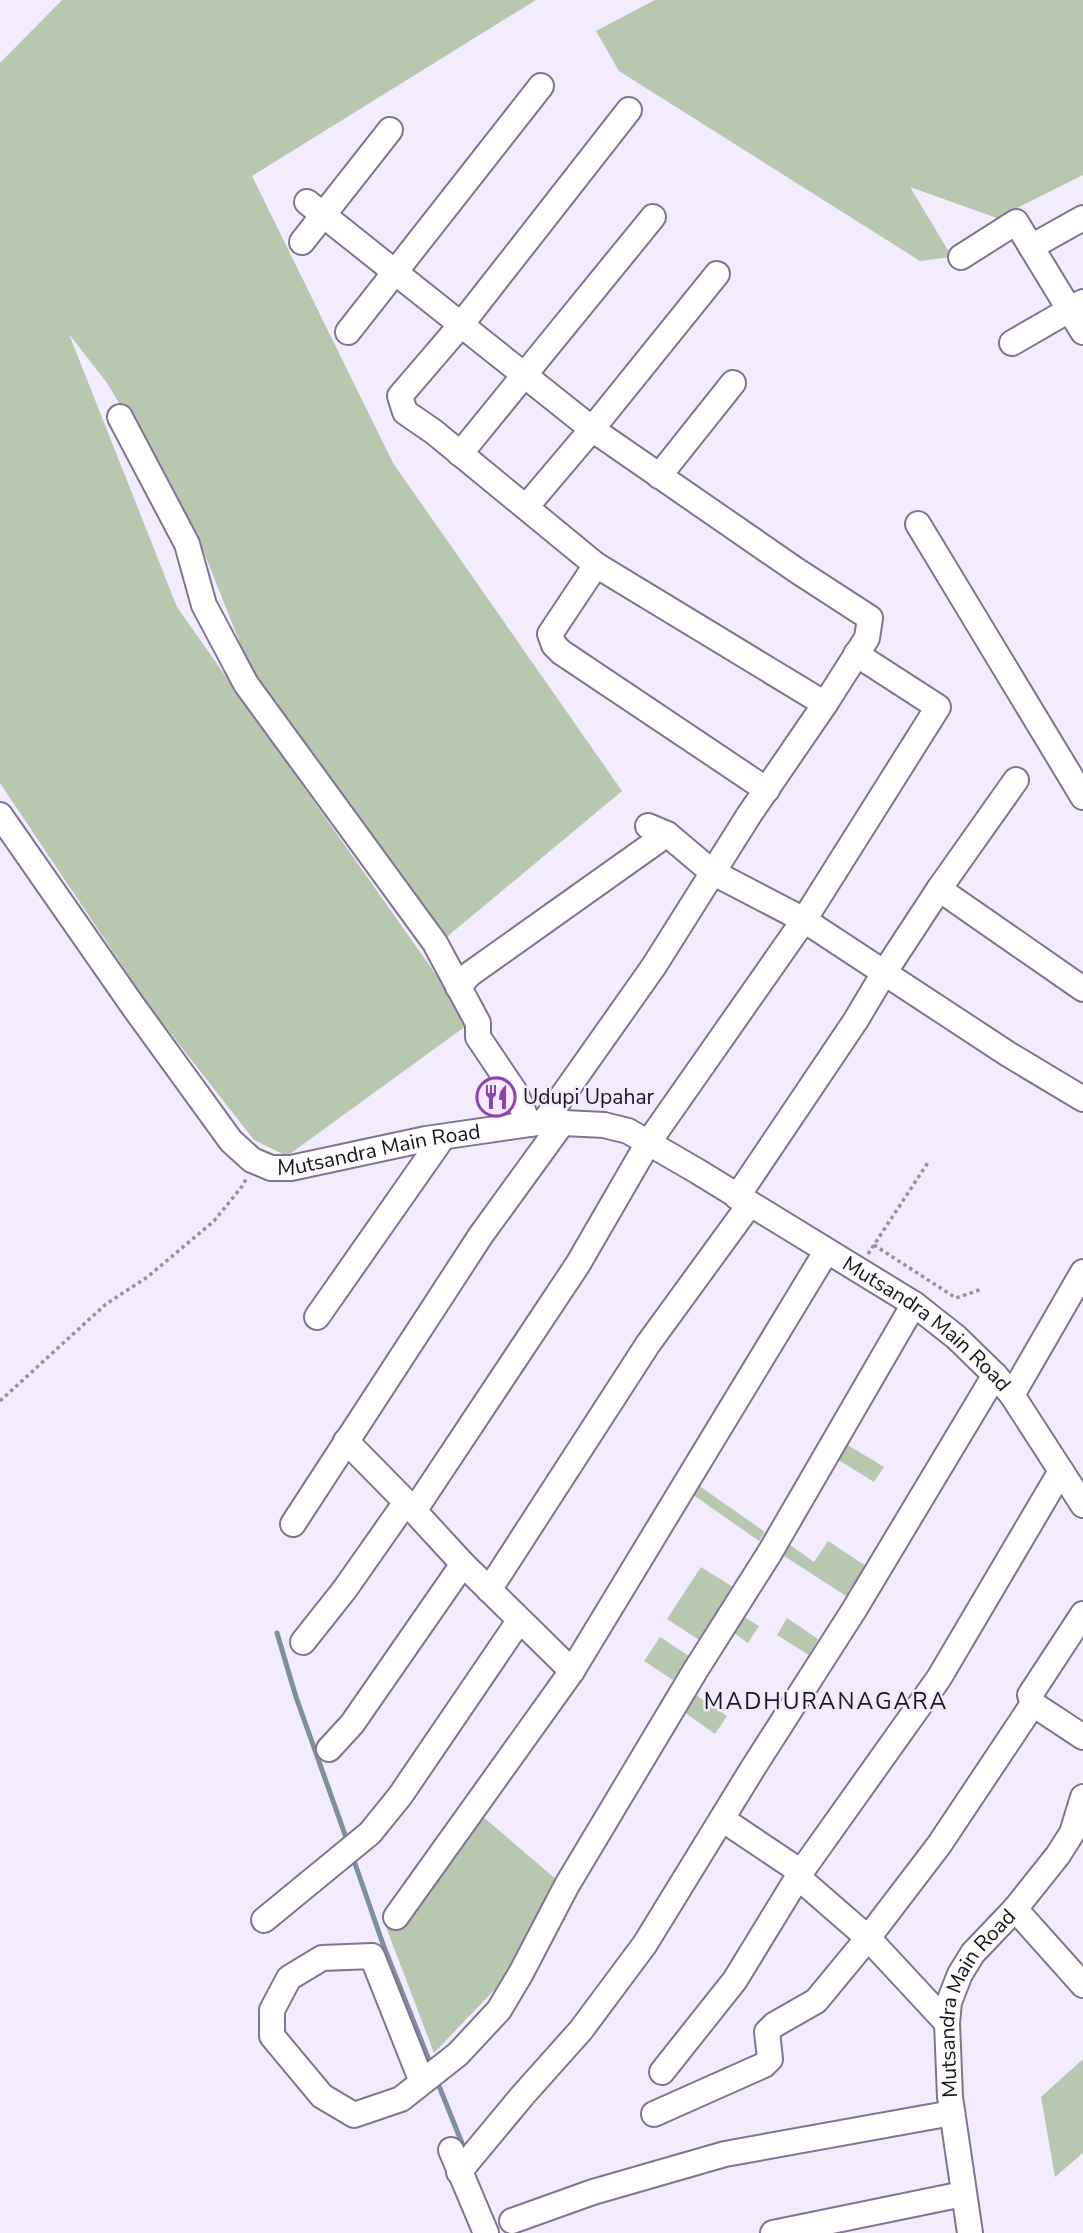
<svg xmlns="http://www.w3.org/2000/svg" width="1083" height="2233" font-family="'Nunito Sans',sans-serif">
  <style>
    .green { fill: #b8c7b0 }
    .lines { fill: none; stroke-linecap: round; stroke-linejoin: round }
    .stream { stroke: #7e90a0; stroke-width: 5 }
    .minor-casing { stroke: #817491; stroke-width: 28 }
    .path { stroke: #96909f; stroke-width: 3.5; stroke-dasharray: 3.5 3.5; stroke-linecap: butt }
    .minor { stroke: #fff; stroke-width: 24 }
    .labels { text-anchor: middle; stroke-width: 5; stroke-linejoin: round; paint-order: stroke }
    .poi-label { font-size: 21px; fill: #19151f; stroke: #f3ebfe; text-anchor: start }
    .street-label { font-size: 21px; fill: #19151f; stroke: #f3ebfe }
    .neighbourhood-label { font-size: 23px; letter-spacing: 2px; fill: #19151f; stroke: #f3ebfe }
  </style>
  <rect width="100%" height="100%" fill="#f3ebfe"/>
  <g class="green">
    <polygon points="62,0 536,0 252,176 393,463 622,791 443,940 256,683 195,530 107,383 69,334 177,607 470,1023 287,1156 254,1140 150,1007 0,783 0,63"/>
    <polygon points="655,0 1083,0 1083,175 997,218 910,187 952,257 920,261 619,71 596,31"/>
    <polygon points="846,1444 884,1467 874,1482 837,1459"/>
    <polygon points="698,1485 765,1532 759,1541 692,1494"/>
    <polygon points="828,1541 866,1566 846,1596 781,1554 786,1542 814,1562"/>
    <polygon points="701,1567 733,1587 699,1640 667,1619"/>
    <polygon points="744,1617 759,1626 748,1643 734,1633"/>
    <polygon points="787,1618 818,1639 809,1655 777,1635"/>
    <polygon points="660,1637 689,1656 673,1680 644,1661"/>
    <polygon points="696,1695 727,1716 715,1734 684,1712"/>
    <polygon points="468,1804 557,1880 497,1987 434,2053 383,1919"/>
    <polygon points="1083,2059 1083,2153 1055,2177 1041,2097"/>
  </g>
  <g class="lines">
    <g class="stream">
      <polyline points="277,1633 296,1697 348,1843"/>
      <polyline points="352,1855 384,1947 431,2065"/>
      <polyline points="437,2081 466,2153"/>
    </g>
    <g class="minor-casing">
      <g id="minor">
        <polyline points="629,110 460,326 400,396 405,412 434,432 596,565 825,704"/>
        <polyline points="307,202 592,429 796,570 870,618 867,638 825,704 749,815 654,966 544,1122"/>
        <polyline points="302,242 390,130"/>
        <polyline points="1031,247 1083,218"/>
        <polyline points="961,257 1016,222 1083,332"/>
        <polyline points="348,332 541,86"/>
        <polyline points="1012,343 1083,302"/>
        <polyline points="120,417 187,544 204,605 246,684 435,943 478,1023 478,1037 515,1092 529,1124"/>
        <polyline points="460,454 653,217"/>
        <polyline points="659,476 733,383"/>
        <polyline points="526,507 592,429 717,274"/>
        <polyline points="918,524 1083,797"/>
        <polyline points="596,565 550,634 554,645 561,652 767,790"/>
        <path id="s1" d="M0,815L133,1006L231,1141L252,1160L271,1168H291L426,1139L544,1122L604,1125L628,1131L697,1171L914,1304L956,1337L995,1375L1012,1395L1083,1505"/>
        <polyline points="648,826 667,834 712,872 804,920 1008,1054 1083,1099"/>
        <polyline points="939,889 1083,989"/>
        <polyline points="458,987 470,974 667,834"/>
        <polyline points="737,1197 856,1020 884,973 939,889 1016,780"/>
        <polyline points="317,1317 443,1137"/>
        <polyline points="1012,1395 1083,1272"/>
        <polyline points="346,1441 406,1502 463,1564 572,1671"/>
        <polyline points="414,1511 578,1264 648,1143 804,920 938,707 856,654"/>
        <polyline points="293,1524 481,1235 563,1122"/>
        <polyline points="489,1590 648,1344 750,1204"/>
        <polyline points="1083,1614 1030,1695 1033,1704 1083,1737"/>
        <polyline points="303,1642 345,1589 406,1502"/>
        <polyline points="329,1749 352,1724 463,1564"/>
        <polyline points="722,1819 801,1872"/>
        <polyline points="799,1878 868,1938 947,2023"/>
        <polyline points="1015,1909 1083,1985"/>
        <polyline points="396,1917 572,1671 826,1252"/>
        <polyline points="264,1920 370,1833 400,1796 519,1621"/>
        <polyline points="662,2072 735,1980 801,1872 939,1678 1061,1471"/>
        <polyline points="422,2082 372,1956 322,1958 289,1978 272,2010 272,2036 322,2096 354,2115 401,2099 458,2054 499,2010 521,1973 567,1885 695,1671 769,1554 914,1304"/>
        <polyline points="654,2114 764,2065 770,2059 767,2032 774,2025 816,2001 868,1938 939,1845 1033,1704"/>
        <polyline points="451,2150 486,2233"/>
        <polyline points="459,2172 523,2095 581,2030 645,1944 753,1768 854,1610 995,1375"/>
        <polyline points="512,2221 593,2192 725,2154 952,2113"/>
        <polyline points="773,2233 963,2194"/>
        <path id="s2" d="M970,2233L950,2097L947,2023L949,2002L960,1974L973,1953L1015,1909L1058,1855L1072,1833L1083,1797"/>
      </g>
    </g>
    <g class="path">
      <polyline points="874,1245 956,1298 982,1289"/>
      <polyline points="868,1254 929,1161"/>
      <polyline points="0,1401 106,1304 146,1278 214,1221 244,1184 246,1178"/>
    </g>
    <use href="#minor" class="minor"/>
  </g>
  <defs>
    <g id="restaurant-ring" transform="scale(2.0125)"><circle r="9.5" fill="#f3ebfe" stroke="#8e42b3" stroke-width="1.5"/><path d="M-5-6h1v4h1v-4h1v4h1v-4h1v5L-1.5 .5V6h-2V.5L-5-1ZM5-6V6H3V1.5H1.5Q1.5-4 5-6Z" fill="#8e42b3"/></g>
  </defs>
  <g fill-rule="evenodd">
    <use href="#restaurant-ring" x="496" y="1097"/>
  </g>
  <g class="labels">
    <g class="poi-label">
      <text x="523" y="1104">Udupi Upahar</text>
    </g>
    <g class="street-label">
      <text dy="7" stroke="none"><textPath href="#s1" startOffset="558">Mutsandra Main Road</textPath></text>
      <text dy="7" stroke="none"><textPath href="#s1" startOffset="1167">Mutsandra Main Road</textPath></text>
      <text dy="7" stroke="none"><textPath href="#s2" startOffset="240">Mutsandra Main Road</textPath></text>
    </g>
    <g class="neighbourhood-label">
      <text x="826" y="1709">MADHURANAGARA</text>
    </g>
  </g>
</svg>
